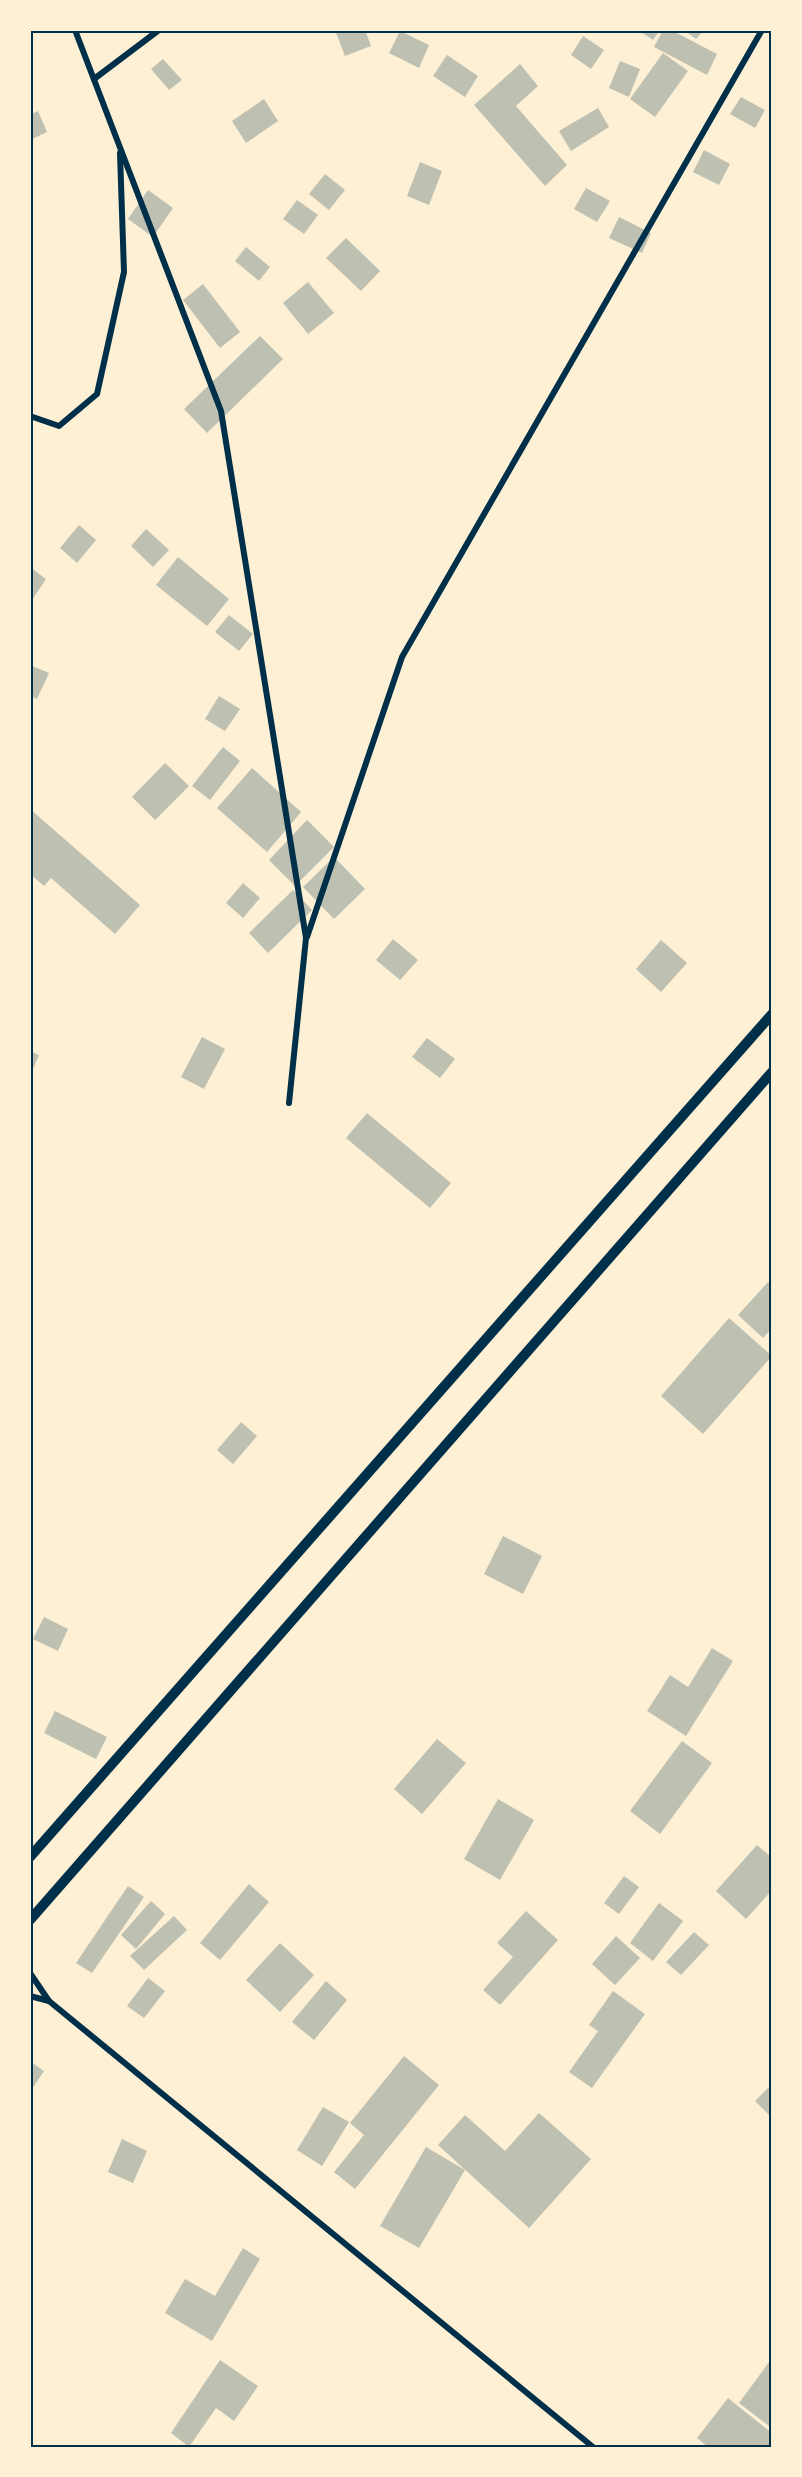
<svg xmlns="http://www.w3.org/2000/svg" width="802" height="2477" font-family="'DejaVu Sans',sans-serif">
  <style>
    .building { fill: #bec0b2 }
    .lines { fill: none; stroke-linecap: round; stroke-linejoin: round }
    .minor { stroke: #003049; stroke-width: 6 }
    .tertiary { stroke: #003049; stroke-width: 10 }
    .neatline { fill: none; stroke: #003049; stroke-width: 2 }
  </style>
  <rect width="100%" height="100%" fill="#fdf0d5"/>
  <g class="building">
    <polygon points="335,30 365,30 371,46 345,56"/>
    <polygon points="638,30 660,30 653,40"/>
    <polygon points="663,30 671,30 717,54 707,75 654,47"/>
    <polygon points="684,30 704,30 696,39"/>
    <polygon points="400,31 429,45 419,68 389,53"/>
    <polygon points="583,36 604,50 591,69 571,55"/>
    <polygon points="663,53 688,71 655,117 630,99"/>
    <polygon points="447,55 478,76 465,97 433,76"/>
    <polygon points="163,59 182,80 169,90 151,69"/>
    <polygon points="620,61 640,69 629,97 609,88"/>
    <polygon points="520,64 538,86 516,106 567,165 545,186 474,105"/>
    <polygon points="741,97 765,110 755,128 730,114"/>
    <polygon points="264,99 278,121 246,143 232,121"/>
    <polygon points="598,108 609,127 571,151 559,131"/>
    <polygon points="38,111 47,132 30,140 30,115"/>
    <polygon points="704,150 730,164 719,185 693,172"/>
    <polygon points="420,162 442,171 429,205 407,196"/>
    <polygon points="325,174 345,190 329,210 309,194"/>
    <polygon points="586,188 610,201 597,222 574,209"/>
    <polygon points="148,190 173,208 153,237 128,219"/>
    <polygon points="297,200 318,215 304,234 283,219"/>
    <polygon points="619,217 651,233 642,253 609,238"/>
    <polygon points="346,238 380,271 361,291 326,258"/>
    <polygon points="246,247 270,267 259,281 235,261"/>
    <polygon points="308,282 334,313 308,334 283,303"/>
    <polygon points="203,284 240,332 220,348 183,300"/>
    <polygon points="260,336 283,359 207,433 184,409"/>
    <polygon points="79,525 96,540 77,563 60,548"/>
    <polygon points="146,529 169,550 153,567 131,546"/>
    <polygon points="178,557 229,599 207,626 156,585"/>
    <polygon points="30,567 46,579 32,600 30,599"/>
    <polygon points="229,615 253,634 239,651 215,632"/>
    <polygon points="30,665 49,673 37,699 30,696"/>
    <polygon points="219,696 240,709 225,731 205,719"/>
    <polygon points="223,747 240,761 210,800 192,786"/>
    <polygon points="165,763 189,786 155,820 132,797"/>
    <polygon points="252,768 301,812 267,852 217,808"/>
    <polygon points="30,809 140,905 115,934 51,878 44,886 30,874"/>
    <polygon points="307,820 334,847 295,886 269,860"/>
    <polygon points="334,857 365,889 334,919 303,887"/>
    <polygon points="243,883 260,898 243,918 226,903"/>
    <polygon points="293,890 312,910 268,953 249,933"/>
    <polygon points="393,939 418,960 400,980 376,960"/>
    <polygon points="661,940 687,963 661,992 636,969"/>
    <polygon points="202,1037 225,1049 204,1089 181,1077"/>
    <polygon points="427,1038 455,1059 440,1078 412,1057"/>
    <polygon points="30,1051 39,1055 30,1076"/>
    <polygon points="367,1113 451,1183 430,1208 346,1138"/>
    <polygon points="768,1282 772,1285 772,1328 763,1338 738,1315"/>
    <polygon points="729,1318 772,1356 703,1434 661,1396"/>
    <polygon points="241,1422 257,1436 233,1464 217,1450"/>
    <polygon points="503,1536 542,1556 523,1594 484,1574"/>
    <polygon points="44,1617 68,1629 58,1651 33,1639"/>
    <polygon points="712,1648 733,1661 686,1736 647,1711 670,1675 688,1687"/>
    <polygon points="55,1711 107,1737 96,1759 44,1733"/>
    <polygon points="437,1739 466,1763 422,1814 394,1789"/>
    <polygon points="682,1741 712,1763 660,1834 630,1811"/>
    <polygon points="498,1799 534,1820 500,1880 464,1859"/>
    <polygon points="757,1845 772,1858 772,1890 746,1919 716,1891"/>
    <polygon points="624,1876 639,1887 619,1914 604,1903"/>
    <polygon points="249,1884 269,1902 220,1960 200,1943"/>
    <polygon points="128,1886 144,1897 92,1973 76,1963"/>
    <polygon points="151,1901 165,1914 136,1949 121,1935"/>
    <polygon points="659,1903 683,1921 653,1961 630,1943"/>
    <polygon points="526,1911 558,1940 500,2005 483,1990 513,1957 497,1943"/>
    <polygon points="174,1916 187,1930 144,1970 130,1956"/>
    <polygon points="694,1932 709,1945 681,1975 666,1962"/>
    <polygon points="616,1936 640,1958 615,1985 592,1964"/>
    <polygon points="280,1943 314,1975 280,2012 246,1980"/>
    <polygon points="148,1978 165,1991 144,2018 127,2006"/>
    <polygon points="326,1981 347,2000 314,2040 292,2022"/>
    <polygon points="613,1991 645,2014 592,2088 569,2072 598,2031 589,2025"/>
    <polygon points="404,2056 439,2085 355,2189 334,2172 364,2135 350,2123"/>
    <polygon points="30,2061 44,2071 30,2092"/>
    <polygon points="772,2084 772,2118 755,2101"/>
    <polygon points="323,2107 349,2122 322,2166 297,2150"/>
    <polygon points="539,2113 591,2159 529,2228 438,2145 465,2115 505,2151"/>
    <polygon points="122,2139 147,2151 133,2183 108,2172"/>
    <polygon points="426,2147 465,2170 419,2248 380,2226"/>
    <polygon points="243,2248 260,2259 212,2341 165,2313 185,2279 215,2296"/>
    <polygon points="772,2358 772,2422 769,2426 739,2403"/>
    <polygon points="220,2360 258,2386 234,2421 216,2408 189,2447 171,2433"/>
    <polygon points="728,2398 772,2433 772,2447 708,2447 697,2438"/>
  </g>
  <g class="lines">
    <g class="minor">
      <polyline points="75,30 221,411 306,938 289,1103"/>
      <polyline points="94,79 159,30"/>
      <polyline points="30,416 59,426 97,394 124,272 120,153"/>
      <polyline points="307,937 402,657 762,30"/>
      <polyline points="30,1973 49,2001 30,1996"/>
      <polyline points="49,2001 593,2447"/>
    </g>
    <g class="tertiary">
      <polyline points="30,1857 772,1014"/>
      <polyline points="30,1920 772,1072"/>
    </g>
  </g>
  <rect width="802" height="2477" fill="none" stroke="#fdf0d5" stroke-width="63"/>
  <rect x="32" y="32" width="738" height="2414" class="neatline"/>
</svg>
